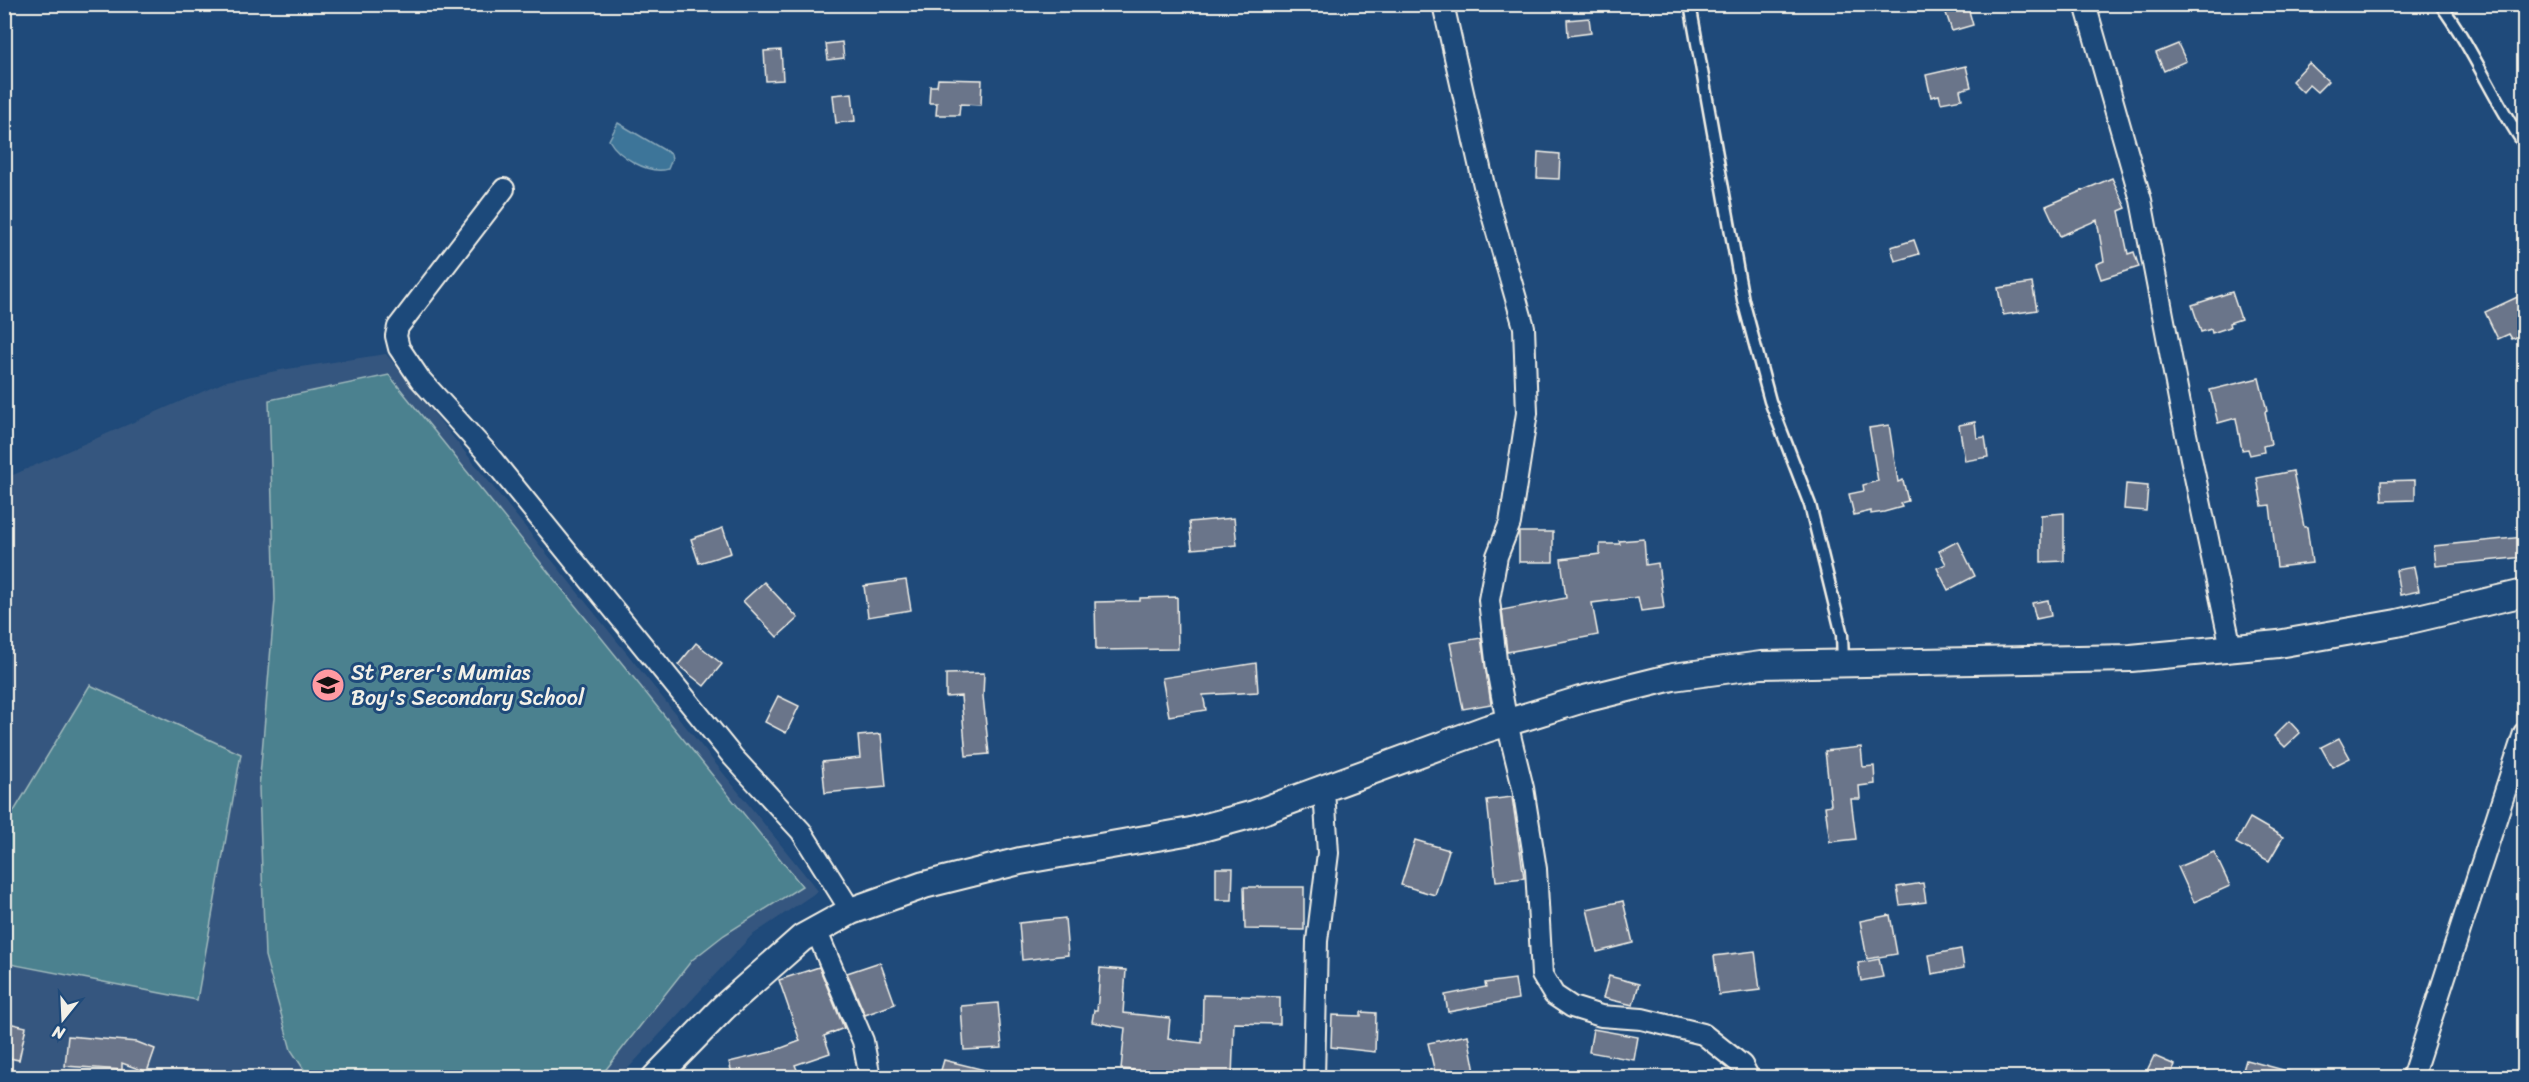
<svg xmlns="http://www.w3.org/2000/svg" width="2529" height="1082" font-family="Sriracha,sans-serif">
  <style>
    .built { fill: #36577f }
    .green { fill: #4b818f; stroke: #a0b9bc; stroke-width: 1.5 }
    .water { fill: #3e7599; stroke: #87a7b9; stroke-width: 1.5 }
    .building { fill: #6a748a; stroke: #f4f1e8; stroke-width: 1.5 }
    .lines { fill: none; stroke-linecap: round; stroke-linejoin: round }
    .service-casing { stroke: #f4f1e8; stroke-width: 15 }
    .minor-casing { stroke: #f4f1e8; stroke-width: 24 }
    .tertiary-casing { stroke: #f4f1e8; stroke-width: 30 }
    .service { stroke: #1f4a7a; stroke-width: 10 }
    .minor { stroke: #1f4a7a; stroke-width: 20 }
    .tertiary { stroke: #1f4a7a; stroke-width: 26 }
    .labels { text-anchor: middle; stroke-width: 6; stroke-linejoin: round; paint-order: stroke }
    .poi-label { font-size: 22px; fill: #f4f1e8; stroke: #1f4a7a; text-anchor: start }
  </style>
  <rect width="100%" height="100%" fill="#1f4a7a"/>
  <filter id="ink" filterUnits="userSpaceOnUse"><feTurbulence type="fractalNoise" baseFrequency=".0167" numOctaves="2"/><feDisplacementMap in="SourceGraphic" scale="12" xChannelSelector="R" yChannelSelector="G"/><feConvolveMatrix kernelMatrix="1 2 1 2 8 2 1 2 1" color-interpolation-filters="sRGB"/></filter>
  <g filter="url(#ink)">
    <polygon class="built" points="386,354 818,891 751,936 620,1077 5,1077 4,479 227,381 281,370"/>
    <g class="green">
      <polygon points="389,375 802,886 724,935 692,960 600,1077 309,1077 291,1050 265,956 259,788 275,600 269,400"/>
      <polygon points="90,685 241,754 197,1000 5,963 5,826"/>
    </g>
    <path class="water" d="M618,123L671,154L672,159L668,169C648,175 618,156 609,140Z"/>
    <g class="building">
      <polygon points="1967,4 1973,25 1952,31 1945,10"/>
      <polygon points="1589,18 1591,33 1568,36 1567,20"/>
      <polygon points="842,42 844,58 828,60 826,44"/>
      <polygon points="2178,44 2186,61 2164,71 2156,53"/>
      <polygon points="781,50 783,80 766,81 764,51"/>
      <polygon points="2309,63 2328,81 2317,92 2309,85 2303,92 2292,81"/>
      <polygon points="1966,66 1971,87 1960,90 1962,99 1941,103 1939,95 1931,97 1926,75"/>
      <polygon points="938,79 982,80 981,105 960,104 959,115 936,115 937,103 929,103 930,86 937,86"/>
      <polygon points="852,93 855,121 836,123 833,95"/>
      <polygon points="1538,152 1560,154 1559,179 1537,178"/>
      <polygon points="2112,178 2126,208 2119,211 2128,254 2134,252 2139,267 2101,279 2096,264 2104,261 2097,220 2060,236 2046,206"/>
      <polygon points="1914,240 1919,254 1895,261 1891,247"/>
      <polygon points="2032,283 2037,310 2003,315 1998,288"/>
      <polygon points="2232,292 2241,319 2229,323 2230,327 2212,333 2211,329 2201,332 2192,305"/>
      <polygon points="2524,294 2524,334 2512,339 2509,334 2498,339 2485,312"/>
      <polygon points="2259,378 2267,411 2265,412 2271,444 2263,446 2264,452 2250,455 2248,449 2242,450 2236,418 2218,423 2210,390"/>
      <polygon points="1975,422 1977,438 1985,437 1988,457 1965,461 1959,425"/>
      <polygon points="1889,425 1898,482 1903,480 1908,501 1900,503 1902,507 1884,512 1871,514 1871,511 1854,515 1849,494 1864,491 1863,485 1878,481 1869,428"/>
      <polygon points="2293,471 2304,527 2307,527 2312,563 2277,567 2270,505 2262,506 2257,478"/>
      <polygon points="2415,480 2415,500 2382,501 2381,481"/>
      <polygon points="2126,484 2148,486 2146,511 2124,509"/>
      <polygon points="2064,513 2064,561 2041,562 2041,515"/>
      <polygon points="1234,518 1237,545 1192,549 1189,522"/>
      <polygon points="723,528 731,553 699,563 691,539"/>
      <rect x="1519" y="532" width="34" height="30"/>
      <polygon points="2524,537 2524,557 2436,566 2434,546"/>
      <polygon points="1644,539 1646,565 1658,563 1664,608 1641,611 1638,597 1592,603 1598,635 1507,652 1502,610 1566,598 1561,559 1600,554 1600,544 1620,544 1619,541"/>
      <polygon points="1958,541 1975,576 1948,590 1937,568 1946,564 1939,551"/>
      <polygon points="2414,567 2419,591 2400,595 2396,570"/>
      <polygon points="906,580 911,610 868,617 864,586"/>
      <polygon points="764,582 798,618 777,637 743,601"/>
      <polygon points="1177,597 1178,649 1096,650 1095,602 1140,601 1140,598"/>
      <polygon points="2048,600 2051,616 2036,619 2032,603"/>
      <polygon points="1481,638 1491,704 1463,709 1450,643"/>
      <polygon points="696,643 722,664 704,686 678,665"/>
      <polygon points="1256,663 1258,692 1203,695 1206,710 1169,716 1162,678"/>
      <polygon points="984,673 983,696 989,754 966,756 961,696 946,697 946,674"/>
      <polygon points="778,696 799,706 786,733 765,722"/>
      <polygon points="2289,721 2300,733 2285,747 2274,736"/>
      <polygon points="881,734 886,787 825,793 822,762 860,758 858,736"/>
      <polygon points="2339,738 2350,758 2332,767 2321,747"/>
      <polygon points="1861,747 1863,767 1874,766 1875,784 1859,786 1860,799 1851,799 1856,839 1830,842 1825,806 1831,805 1825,751"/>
      <polygon points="1512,797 1524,878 1496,881 1487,800"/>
      <polygon points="2250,818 2283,837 2269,861 2236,843"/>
      <polygon points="1415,840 1449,850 1435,895 1401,885"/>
      <polygon points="2214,852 2230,886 2194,902 2178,867"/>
      <polygon points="1216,868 1233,868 1232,900 1216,900"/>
      <polygon points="1923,883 1926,902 1900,905 1897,887"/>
      <polygon points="1244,887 1304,887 1304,930 1245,929"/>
      <polygon points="1623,901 1633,943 1597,952 1587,909"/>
      <polygon points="1890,915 1897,954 1867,959 1860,921"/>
      <polygon points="1065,918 1068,955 1022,960 1019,923"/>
      <polygon points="1961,949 1964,968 1932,974 1929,955"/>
      <polygon points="1755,951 1760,990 1719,995 1714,956"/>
      <polygon points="1879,959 1883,977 1861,981 1858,963"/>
      <polygon points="880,962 895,1004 865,1015 847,973"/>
      <polygon points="819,967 844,1028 824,1036 830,1053 795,1065 800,1077 733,1077 729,1062 771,1052 800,1041 779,980"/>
      <polygon points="1100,968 1126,970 1123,1013 1170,1018 1168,1039 1202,1043 1203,995 1280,997 1280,1024 1234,1023 1232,1077 1132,1077 1133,1070 1121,1069 1125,1028 1092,1022 1094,1010 1097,1010 1098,1000"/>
      <polygon points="1609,976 1639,984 1633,1005 1603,998"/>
      <polygon points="1515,979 1518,999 1448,1012 1445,995 1486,987 1485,983"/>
      <polygon points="998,1003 1002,1048 964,1050 961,1006"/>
      <polygon points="1361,1012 1376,1013 1375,1052 1331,1047 1332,1015 1361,1016"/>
      <polygon points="4,1022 26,1027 19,1060 4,1057"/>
      <polygon points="1593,1029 1638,1037 1634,1060 1589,1052"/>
      <polygon points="1468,1035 1475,1072 1436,1077 1428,1043"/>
      <polygon points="68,1036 137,1042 155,1049 147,1072 122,1063 122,1070 65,1066"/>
      <polygon points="2154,1056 2175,1065 2169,1077 2144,1077"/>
      <polygon points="944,1060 993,1072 992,1077 939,1077"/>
      <polygon points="2246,1060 2291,1072 2290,1077 2241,1077"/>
    </g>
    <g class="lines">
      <g class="service-casing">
        <g id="service">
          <polyline points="1690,4 1743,300 1770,401 1810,505 1842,635 1843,661"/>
          <path d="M2440,4C2473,48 2493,99 2524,144"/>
        </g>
      </g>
      <g class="minor-casing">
        <g id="minor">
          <polyline points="1443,4 1485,190 1524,327 1527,413 1510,523 1497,556 1489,600 1497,669 1507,723 1523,788 1536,869 1542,975 1554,995 1572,1007 1601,1016 1642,1019 1703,1034 1742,1065 1749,1078"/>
          <polyline points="2085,4 2141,200 2183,420 2231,648"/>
          <polyline points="504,189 398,327 396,336 399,348 420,379 487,453 733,757 801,831 851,911"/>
          <polyline points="816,930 863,1041 870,1078"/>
          <polyline points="1314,1078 1317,941 1328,853 1324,790"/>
          <polyline points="2412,1078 2524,733"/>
        </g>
      </g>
      <g class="tertiary-casing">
        <polyline id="tertiary" points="655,1078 724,1007 802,938 851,911 924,885 1020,861 1191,831 1254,814 1486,729 1580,700 1673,677 1761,665 2131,658 2278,644 2397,623 2524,593"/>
      </g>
      <use href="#service" class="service"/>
      <use href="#minor" class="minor"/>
      <use href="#tertiary" class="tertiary"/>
    </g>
  </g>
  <defs>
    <g id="school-disc" transform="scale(1.725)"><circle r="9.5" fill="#ff9aa2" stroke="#1f4a7a"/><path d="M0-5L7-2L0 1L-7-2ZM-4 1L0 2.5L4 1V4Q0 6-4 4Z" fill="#111"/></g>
  </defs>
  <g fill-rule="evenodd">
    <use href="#school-disc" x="328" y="685"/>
  </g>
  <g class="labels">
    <g class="poi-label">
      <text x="351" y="680">St Perer's Mumias<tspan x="351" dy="25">Boy's Secondary School</tspan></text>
    </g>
  </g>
  <rect width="2529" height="1082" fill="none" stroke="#1f4a7a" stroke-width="24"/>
  <rect x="12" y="12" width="2505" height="1058" fill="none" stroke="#f4f1e8" stroke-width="2" filter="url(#ink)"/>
  <g transform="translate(63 1019) rotate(198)" stroke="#1f4a7a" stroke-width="4.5" paint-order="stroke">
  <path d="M0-4.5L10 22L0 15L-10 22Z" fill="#f4f1e8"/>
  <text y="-9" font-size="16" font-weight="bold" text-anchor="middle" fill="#f4f1e8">N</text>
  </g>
</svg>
